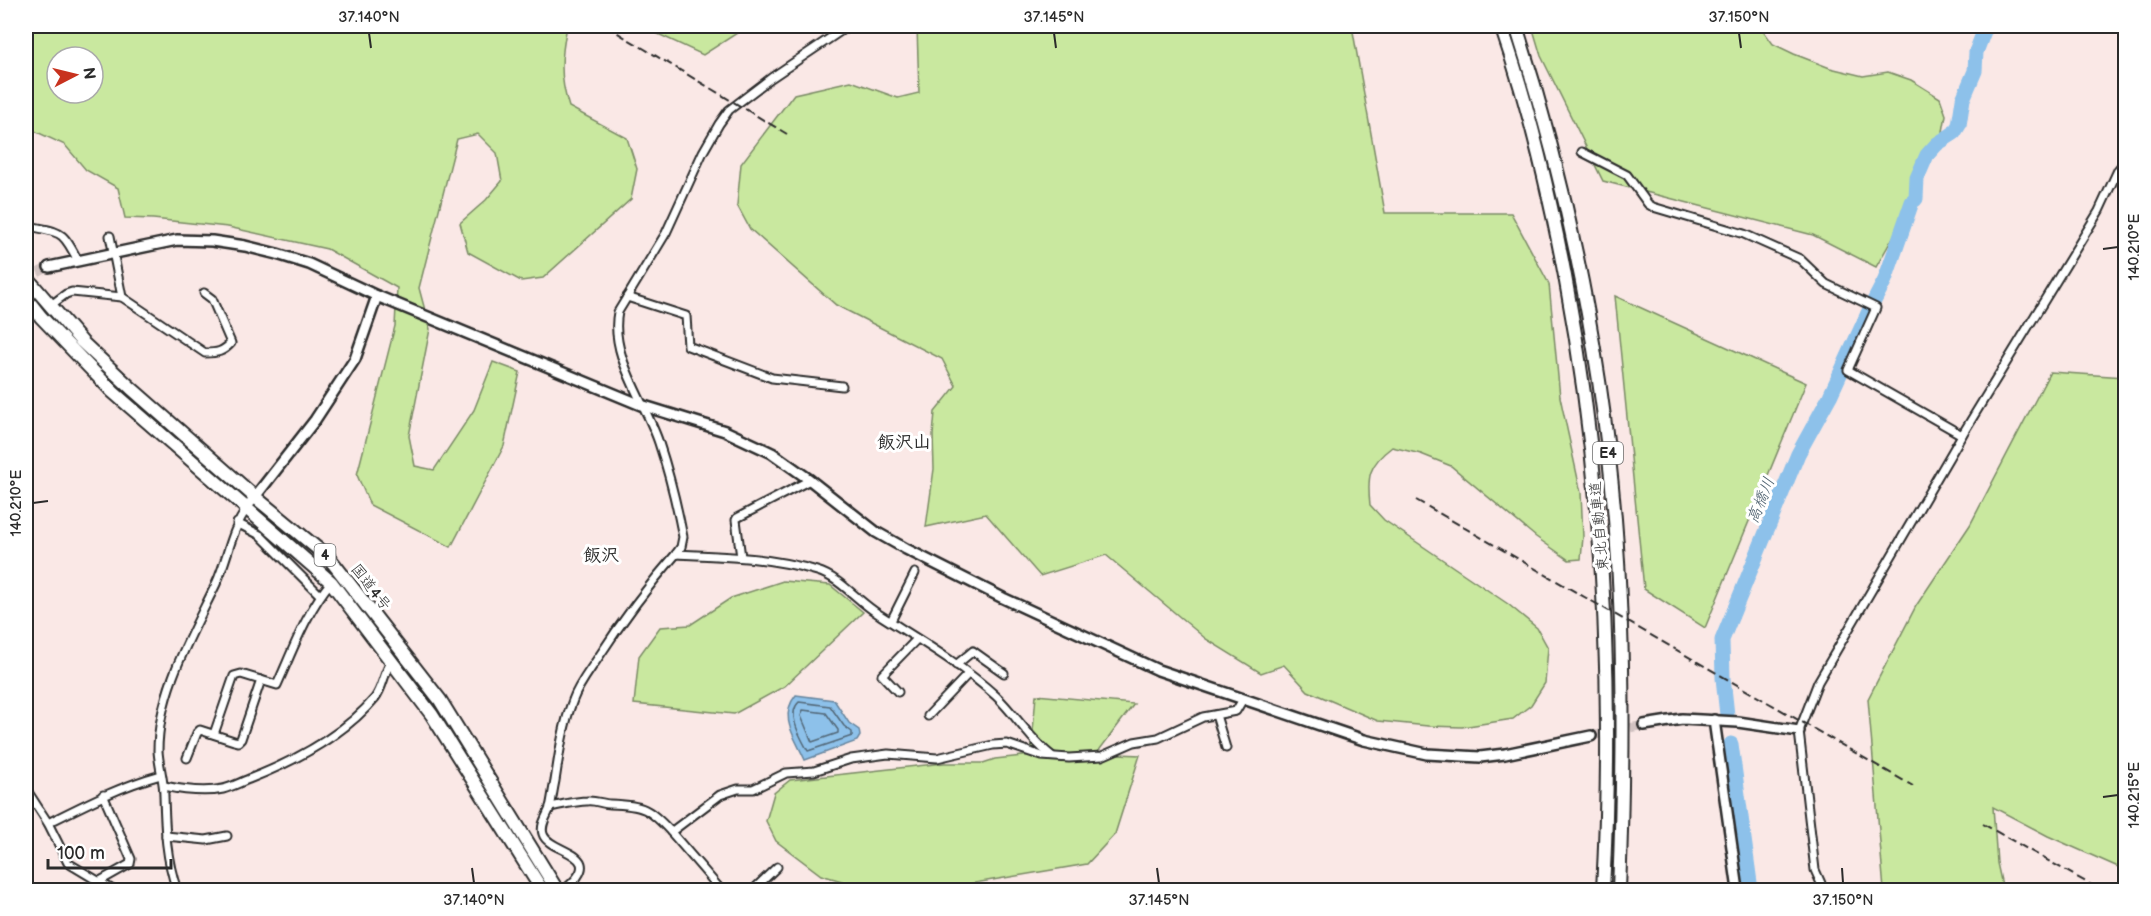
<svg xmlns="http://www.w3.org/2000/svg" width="2151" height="916" font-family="'Balsamiq Sans','Klee One',sans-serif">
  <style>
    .green { fill: #c9e89f; stroke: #7a8a65; stroke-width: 1.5; fill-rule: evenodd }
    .water { fill: #8dc1ea; stroke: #66859e; stroke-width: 1.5 }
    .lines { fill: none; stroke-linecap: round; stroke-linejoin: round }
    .shore { stroke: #526777; stroke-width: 1.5 }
    .river { stroke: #8dc1ea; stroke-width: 15 }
    .secondary-tunnel { stroke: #d1c2c1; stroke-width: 9; stroke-dasharray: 9 4.5; stroke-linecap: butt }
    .street-casing { stroke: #2b2b2b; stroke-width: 11 }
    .secondary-casing { stroke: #2b2b2b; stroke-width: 14 }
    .highway-casing { stroke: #2b2b2b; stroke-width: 16 }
    .street { stroke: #fff; stroke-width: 7 }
    .secondary { stroke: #fff; stroke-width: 9 }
    .highway { stroke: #fff; stroke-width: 12 }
    .rail { stroke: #2b2b2b; stroke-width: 2; stroke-dasharray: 9 4.5; stroke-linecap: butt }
    .ticks { fill: none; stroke: #2b2b2b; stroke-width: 2 }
    .labels { text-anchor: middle; stroke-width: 6; stroke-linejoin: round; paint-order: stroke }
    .shield { fill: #fff; stroke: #6b6b6b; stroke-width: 1.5 }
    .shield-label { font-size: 14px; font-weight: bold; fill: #2b2b2b }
    .street-label { font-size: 15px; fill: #2b2b2b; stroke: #fff }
    .water-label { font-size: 16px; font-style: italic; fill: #4d606e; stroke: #fff }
    .quarter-label { font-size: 18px; font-weight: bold; fill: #2b2b2b; stroke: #fff }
    .neatline { fill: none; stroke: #2b2b2b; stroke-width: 2 }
    .ticks-label { font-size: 15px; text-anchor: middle; fill: #2b2b2b }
  </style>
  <rect width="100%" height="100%" fill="#fae8e6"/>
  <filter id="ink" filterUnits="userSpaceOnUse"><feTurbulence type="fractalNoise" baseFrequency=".0167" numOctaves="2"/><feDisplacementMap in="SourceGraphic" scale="12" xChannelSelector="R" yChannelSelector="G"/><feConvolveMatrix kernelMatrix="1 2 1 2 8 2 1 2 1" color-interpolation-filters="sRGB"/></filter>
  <g filter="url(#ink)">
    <g class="green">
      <path d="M26,26H567C561,56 559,77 569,107L627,138L637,169L631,199L543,278L521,281L468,252L460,223L486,200L502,181L497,153L478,134L457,139L419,288L430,329L409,436L415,466L434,470L474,410L493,362L520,372L504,446L451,547L370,505L357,475L395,326L397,288L327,249L228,227L153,219L125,218L118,188L86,170L65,145L26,127ZM57,57H93V93H57Z"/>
      <polygon points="641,26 748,26 703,55"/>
      <path d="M917,26H1352L1385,213H1511L1549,284L1560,397L1581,493L1583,537L1581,559L1569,560L1536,537L1451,466L1421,454L1392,447C1368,465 1367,477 1370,505L1384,520L1508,604L1537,628L1548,648L1545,683L1531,705L1513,719L1462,727L1428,726L1378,721L1308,691L1284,665L1261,673L1206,639L1106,555L1040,576L986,514L926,527L934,469L933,435L935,412L956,386L942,359L836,305L750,229L737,205L741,164L794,94L851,81L898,98L919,93Z"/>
      <polygon points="1532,26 1760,26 1773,44 1794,54 1830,68 1863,76 1888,72 1911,80 1940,98 1946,115 1942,137 1915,190 1900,225 1876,267 1813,235 1603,181 1541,56"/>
      <polygon points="1615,296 1806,383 1705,628 1644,589"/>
      <polygon points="2050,372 2125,377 2125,870 2048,836 1993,807 1997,863 2003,890 1884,890 1868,699 1916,606 1970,525"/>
      <polygon points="783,581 830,585 863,612 785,686 734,714 634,704 639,656 660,627 690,625 731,598"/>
      <polygon points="1036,695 1134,704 1097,753 1140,755 1115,834 1087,864 969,884 918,890 873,890 821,875 776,841 766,821 774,793 790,780 944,763 983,763 995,759 1031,755"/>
    </g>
    <path class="water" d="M796,695L834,700L849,723L859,730L860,736L857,741L805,760C795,737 778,717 796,695Z"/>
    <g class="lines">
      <g class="shore">
        <path d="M799,702L830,706L844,726L852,732V736L808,751C801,738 786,714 799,702Z"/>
        <polygon points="803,710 826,713 838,730 838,733 812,742 801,716"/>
      </g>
      <g class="river">
        <polyline points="1873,303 1885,280 1912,202 1916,199 1917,178 1927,155 1937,144 1954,133 1959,125 1963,99 1975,71 1976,52 1986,26"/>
        <polyline points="1727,715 1723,678 1722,640 1798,454 1830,396 1870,309"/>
        <polyline points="1731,744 1751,890"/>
      </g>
      <g class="secondary-tunnel">
        <polyline points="26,279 49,267"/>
        <polyline points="1591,736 1644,725"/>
      </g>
      <g class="street-casing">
        <g id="street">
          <polyline points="1582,152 1627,175 1648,204 1653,207 1744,234 1764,243 1800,259 1826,284 1876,308 1848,370 1962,435"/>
          <path d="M26,225C59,234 61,226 78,261"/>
          <polyline points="110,236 122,297"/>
          <polyline points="627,297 686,316 688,346 772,378 842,386"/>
          <path d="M51,305L66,294L72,292L122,297L205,353C217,353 223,352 231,343L212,299L204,293"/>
          <polyline points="237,523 260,535 320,595"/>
          <path d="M676,554C724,556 771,557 817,571C841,578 858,602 880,615C919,640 961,664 996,696C1016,715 1029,739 1052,756"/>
          <polyline points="741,557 736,520 737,518 810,480"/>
          <polyline points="891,621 915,573"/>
          <polyline points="956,665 973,651 1004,673"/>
          <polyline points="898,692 882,675 917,639"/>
          <polyline points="1216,715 1226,748"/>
          <polyline points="928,716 968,674"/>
          <path d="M214,734L234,676L241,674L277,685C293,650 306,612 331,582"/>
          <polyline points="187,758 197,733 200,730 234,741 238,742 241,739 261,680"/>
          <path d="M164,786C183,790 204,793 223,789C232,787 241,782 249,779C295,761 343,736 375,698C384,686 383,673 392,661"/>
          <polyline points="26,789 48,823 68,863 113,890"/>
          <path d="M550,807C562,805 575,801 587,801C595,800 603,804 610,804C643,805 649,808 671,832L720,795L738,789H753L786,773L814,771L851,759L888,754L937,758L993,745L1007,744L1042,756L1069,758L1102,756L1134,742L1158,738L1203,717L1236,711L1243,699"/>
          <path d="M48,823C86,804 121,786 161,775"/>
          <polyline points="671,832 721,890"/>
          <polyline points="166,836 206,840 227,836"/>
          <polyline points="100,881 130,864 131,859 103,795"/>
          <path d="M177,890C166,859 165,829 164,796C164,781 159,766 158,751C158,692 191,636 216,584C228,558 230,533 247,508"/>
          <path d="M564,890C611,852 549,854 543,834C540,825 547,816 550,808C552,799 553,790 555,781C559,755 563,725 573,700C578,686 588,673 596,661C620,624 647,587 676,554L681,547L683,537C677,506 669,473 659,443C646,403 609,356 618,312L666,233L703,152L719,124L729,110L771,78L848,26"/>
          <polyline points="753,890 777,867"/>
          <polyline points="1824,890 1815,870 1799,731 1818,682 1962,435 2099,211 2118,170 2126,160"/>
        </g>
      </g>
      <g class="secondary-casing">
        <g id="secondary">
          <polyline points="49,267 177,240 212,241 245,246 277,254 309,264 377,296 641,405 725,431 772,453 810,480 876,532 906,549 1003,598 1158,670 1364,740 1427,754 1480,757 1505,754 1591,736"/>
          <polyline points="251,502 315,420 355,359 377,296"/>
          <polyline points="1714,720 1738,890"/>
          <polyline points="1644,725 1682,719 1738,722 1799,731"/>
        </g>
      </g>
      <g class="highway-casing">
        <g id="highway">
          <path d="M1501,26C1529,107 1549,191 1565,276C1603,478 1614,685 1603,890"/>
          <path d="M1516,26C1567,185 1601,351 1615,519C1625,642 1624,766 1619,890"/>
          <polyline points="26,277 82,342 131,388 255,497 330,559 440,700 557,890"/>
          <polyline points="26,298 41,317 113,392 331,582 432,715 542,890"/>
        </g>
      </g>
      <use href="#street" class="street"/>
      <use href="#secondary" class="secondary"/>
      <use href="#highway" class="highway"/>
      <g class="rail">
        <polyline points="606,26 787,134"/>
        <polyline points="1416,500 1913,786"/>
        <polyline points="1983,824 2100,890"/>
      </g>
    </g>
  </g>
  <path class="ticks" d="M369,33L371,48M1054,33L1056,48M1739,33L1741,48M2103,249L2118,247M33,503L48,501M2103,797L2118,795M472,868L474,883M1157,868L1159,883M1842,868L1843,883"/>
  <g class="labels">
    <g class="shield">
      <rect x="1593" y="442" width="30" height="22" rx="4.5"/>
      <rect x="314.5" y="544" width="21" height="22" rx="4.5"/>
    </g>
    <g class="shield-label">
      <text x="1608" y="458">E4</text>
      <text x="325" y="560">4</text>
    </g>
    <g class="street-label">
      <text transform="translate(1599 526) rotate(-95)" y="5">東北自動車道</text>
      <text transform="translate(371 587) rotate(52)" y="5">国道4号</text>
    </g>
    <g class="water-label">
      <text transform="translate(1760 500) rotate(-68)" y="6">高橋川</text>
    </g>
    <g class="quarter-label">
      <text x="904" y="448">飯沢山</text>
      <text x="601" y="561">飯沢</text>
    </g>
  </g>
  <rect width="2151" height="916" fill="none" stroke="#fff" stroke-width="66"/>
  <g transform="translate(75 75) rotate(83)"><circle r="28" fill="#ffffff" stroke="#aaaaaa" stroke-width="1.5"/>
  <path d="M0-4.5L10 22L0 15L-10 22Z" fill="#c8321e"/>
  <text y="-9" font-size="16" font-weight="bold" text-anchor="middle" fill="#2b2b2b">N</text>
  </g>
  <path d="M48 859v9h123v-9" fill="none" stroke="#2b2b2b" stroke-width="3"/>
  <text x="57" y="859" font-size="18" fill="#2b2b2b" stroke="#ffffff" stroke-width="4.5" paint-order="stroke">100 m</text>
  <rect x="33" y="33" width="2085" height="850" class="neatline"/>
  <g class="ticks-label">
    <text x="369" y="22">37.140°N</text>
    <text x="1054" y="22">37.145°N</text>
    <text x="1739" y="22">37.150°N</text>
    <text transform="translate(2134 247) rotate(-90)" y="5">140.210°E</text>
    <text transform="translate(16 503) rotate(-90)" y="5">140.210°E</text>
    <text transform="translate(2134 795) rotate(-90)" y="5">140.215°E</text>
    <text x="474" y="905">37.140°N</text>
    <text x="1159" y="905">37.145°N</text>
    <text x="1843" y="905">37.150°N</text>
  </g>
</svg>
